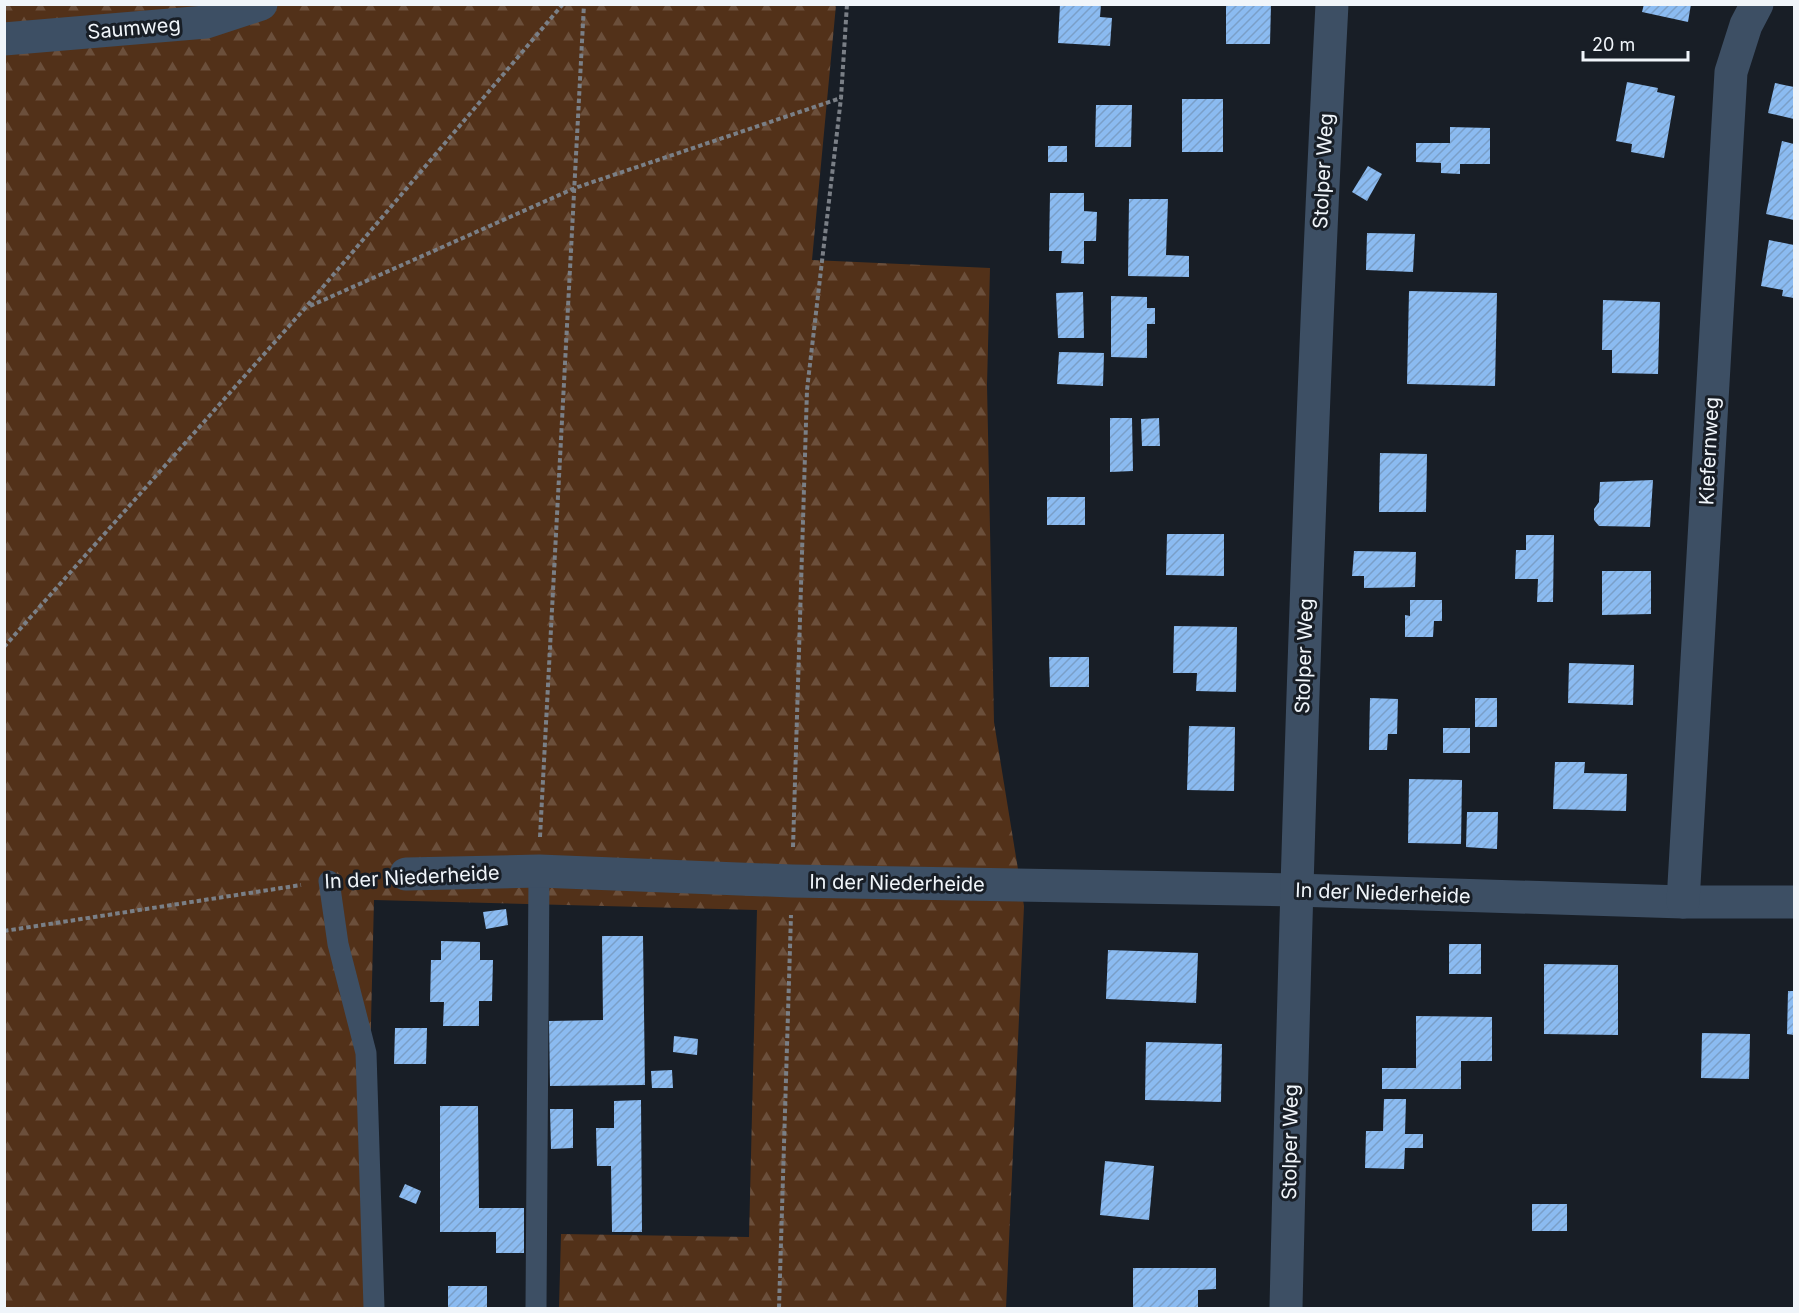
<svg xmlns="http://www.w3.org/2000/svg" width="1799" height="1313" font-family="Inter,sans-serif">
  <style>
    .forest { fill: url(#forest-firs) }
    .building { fill: url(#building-hatch) }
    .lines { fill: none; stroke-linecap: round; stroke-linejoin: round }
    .path { stroke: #7a7f86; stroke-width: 4; stroke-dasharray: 4.5 3; stroke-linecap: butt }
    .lane { stroke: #3d4f64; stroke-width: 21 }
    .street { stroke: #3d4f64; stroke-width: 33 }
    .labels { text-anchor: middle; stroke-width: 6; stroke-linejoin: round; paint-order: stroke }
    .street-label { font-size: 20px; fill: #f0f5fa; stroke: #181e26 }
  </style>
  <defs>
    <pattern id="forest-firs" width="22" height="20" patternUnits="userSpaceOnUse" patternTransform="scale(1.5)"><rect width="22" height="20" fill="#523119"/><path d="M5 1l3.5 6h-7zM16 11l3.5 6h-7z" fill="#6b4f3b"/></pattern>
    <pattern id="building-hatch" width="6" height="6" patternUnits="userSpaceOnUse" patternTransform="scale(1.5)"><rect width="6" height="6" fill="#8bbbf1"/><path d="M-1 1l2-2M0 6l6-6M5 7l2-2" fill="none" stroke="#7a9fc8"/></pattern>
  </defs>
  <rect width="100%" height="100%" fill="#181e26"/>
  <polygon class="forest" points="5,5 836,5 812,260 990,268 987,385 994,722 1024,906 1006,1308 559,1308 561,1234 749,1237 757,910 374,900 364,1308 5,1308"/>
  <g class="building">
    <polygon points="1060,4 1101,4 1100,17 1112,18 1110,46 1058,43"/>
    <polygon points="1226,4 1271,4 1270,44 1226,44"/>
    <polygon points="1644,4 1691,4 1688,22 1642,12"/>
    <polygon points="1627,82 1658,88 1657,92 1675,96 1664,158 1631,152 1632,144 1616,141"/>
    <polygon points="1775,83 1794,87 1794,119 1768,113"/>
    <rect x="1182" y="99" width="41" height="53"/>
    <polygon points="1096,105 1132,105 1131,147 1095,147"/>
    <polygon points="1450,127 1490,128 1490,164 1460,164 1460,174 1441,173 1441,163 1416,162 1416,143 1450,143"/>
    <polygon points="1782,141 1794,144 1794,220 1766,214"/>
    <rect x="1048" y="146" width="19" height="16"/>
    <polygon points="1368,166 1382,174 1367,201 1352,192"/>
    <polygon points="1050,193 1084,193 1084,211 1097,212 1096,241 1084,241 1084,264 1061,263 1062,251 1049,251"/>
    <polygon points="1129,199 1168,199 1166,255 1189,256 1189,277 1128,276"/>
    <polygon points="1367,233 1415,234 1413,272 1366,270"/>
    <polygon points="1769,240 1794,245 1794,298 1782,296 1783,290 1761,286"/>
    <polygon points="1409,291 1497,293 1495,386 1407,384"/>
    <polygon points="1083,292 1084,338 1058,338 1056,293"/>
    <polygon points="1111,296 1147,297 1147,308 1155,308 1155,324 1147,324 1147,358 1111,357"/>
    <polygon points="1603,300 1660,302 1658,374 1612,373 1612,350 1602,350"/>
    <polygon points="1059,352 1104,353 1103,386 1057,384"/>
    <polygon points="1110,418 1132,418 1133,471 1110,472"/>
    <polygon points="1159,418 1160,446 1142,446 1141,419"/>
    <polygon points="1380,453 1427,454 1426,512 1379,512"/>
    <polygon points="1653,480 1650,527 1599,526 1594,520 1594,509 1599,502 1600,482"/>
    <rect x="1047" y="497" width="38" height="28"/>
    <polygon points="1167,534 1224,534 1224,576 1166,575"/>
    <polygon points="1526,535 1554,535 1553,602 1537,602 1538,579 1515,579 1516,550 1526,550"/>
    <polygon points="1354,551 1416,552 1415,587 1364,588 1364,576 1352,576"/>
    <polygon points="1602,571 1651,571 1651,614 1602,615"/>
    <polygon points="1410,600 1442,600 1442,621 1434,621 1433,637 1405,637 1405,615 1410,616"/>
    <polygon points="1174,626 1237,627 1236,692 1196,691 1197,673 1173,673"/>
    <polygon points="1049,657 1089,657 1089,687 1050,687"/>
    <polygon points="1569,663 1634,665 1633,705 1568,703"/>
    <polygon points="1370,698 1398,699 1397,734 1388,734 1387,750 1369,750"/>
    <rect x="1475" y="698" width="22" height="29"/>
    <polygon points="1189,726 1235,727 1234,791 1187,790"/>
    <rect x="1443" y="728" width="27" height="25"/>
    <polygon points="1555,762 1585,762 1584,773 1627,774 1626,811 1553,809"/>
    <polygon points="1409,779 1462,780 1461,844 1408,843"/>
    <polygon points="1467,812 1498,812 1497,849 1466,847"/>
    <polygon points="506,909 508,925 486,929 483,912"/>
    <polygon points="602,936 643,936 645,1085 550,1086 549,1021 603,1020"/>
    <polygon points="441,941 480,942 480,960 493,960 492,1001 479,1001 479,1026 443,1026 444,1002 430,1002 431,960 441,960"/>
    <rect x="1449" y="944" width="32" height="30"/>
    <polygon points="1108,950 1198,953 1196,1003 1106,999"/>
    <polygon points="1544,964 1618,965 1618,1035 1544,1034"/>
    <polygon points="1788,991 1794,991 1794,1035 1787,1034"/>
    <polygon points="1416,1016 1492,1017 1492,1061 1461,1061 1461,1089 1382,1089 1382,1068 1416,1068"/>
    <polygon points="395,1028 427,1028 426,1064 394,1064"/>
    <polygon points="1702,1033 1750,1034 1749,1079 1701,1078"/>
    <polygon points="674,1036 698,1039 697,1055 673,1052"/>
    <polygon points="1146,1042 1222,1044 1221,1102 1145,1100"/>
    <polygon points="672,1070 673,1088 652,1088 651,1071"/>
    <polygon points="1384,1099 1406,1099 1405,1134 1423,1134 1423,1148 1405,1148 1404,1169 1365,1168 1366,1131 1383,1131"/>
    <polygon points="641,1100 642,1232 612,1232 611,1166 597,1166 596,1128 614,1128 614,1101"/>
    <polygon points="440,1106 478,1106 479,1208 524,1208 524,1253 496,1253 496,1232 440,1232"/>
    <polygon points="550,1109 573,1109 573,1148 551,1149"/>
    <polygon points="1105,1161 1154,1166 1149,1220 1100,1215"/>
    <polygon points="405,1184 421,1191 416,1204 399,1197"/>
    <rect x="1532" y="1204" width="35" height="27"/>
    <polygon points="1133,1268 1216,1268 1216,1289 1198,1290 1198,1308 1133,1308"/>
    <rect x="448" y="1286" width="39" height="22"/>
  </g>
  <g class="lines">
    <g class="path">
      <polyline points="310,306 575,188 841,98"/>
      <polyline points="4,647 306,307 563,4"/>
      <polyline points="540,837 584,4"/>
      <polyline points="793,847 807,390 841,98 847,4"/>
      <polyline points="356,879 373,877"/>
      <polyline points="4,931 301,885"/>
      <polyline points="779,1308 791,915"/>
    </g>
    <g class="lane">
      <polyline points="329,881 338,944 366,1053 374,1308"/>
      <polyline points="536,1308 539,871"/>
    </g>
    <g class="street">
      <polyline points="4,39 206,22 261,4"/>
      <polyline points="406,874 539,871 792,881 1295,890 1683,902 1794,902"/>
      <polyline points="1683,902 1731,72 1746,25 1757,4"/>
      <path d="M1286,1308C1296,874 1309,439 1332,4"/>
    </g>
  </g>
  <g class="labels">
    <g class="street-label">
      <text transform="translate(134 28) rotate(-5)" y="7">Saumweg</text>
      <text transform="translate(1323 171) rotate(-87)" y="7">Stolper Weg</text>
      <text transform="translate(1709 451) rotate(-87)" y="7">Kiefernweg</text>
      <text transform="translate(1304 656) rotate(-88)" y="7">Stolper Weg</text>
      <text transform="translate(412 877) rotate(-3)" y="7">In der Niederheide</text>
      <text transform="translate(897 883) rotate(1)" y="7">In der Niederheide</text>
      <text transform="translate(1383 893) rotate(2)" y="7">In der Niederheide</text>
      <text transform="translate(1290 1142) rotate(-89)" y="7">Stolper Weg</text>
    </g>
  </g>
  <rect width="1799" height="1313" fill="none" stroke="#f0f5fa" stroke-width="12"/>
  <path d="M1583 51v9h105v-9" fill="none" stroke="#f0f5fa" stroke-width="3"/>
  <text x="1592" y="51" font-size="18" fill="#f0f5fa" stroke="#181e26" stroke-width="4.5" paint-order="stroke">20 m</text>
</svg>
